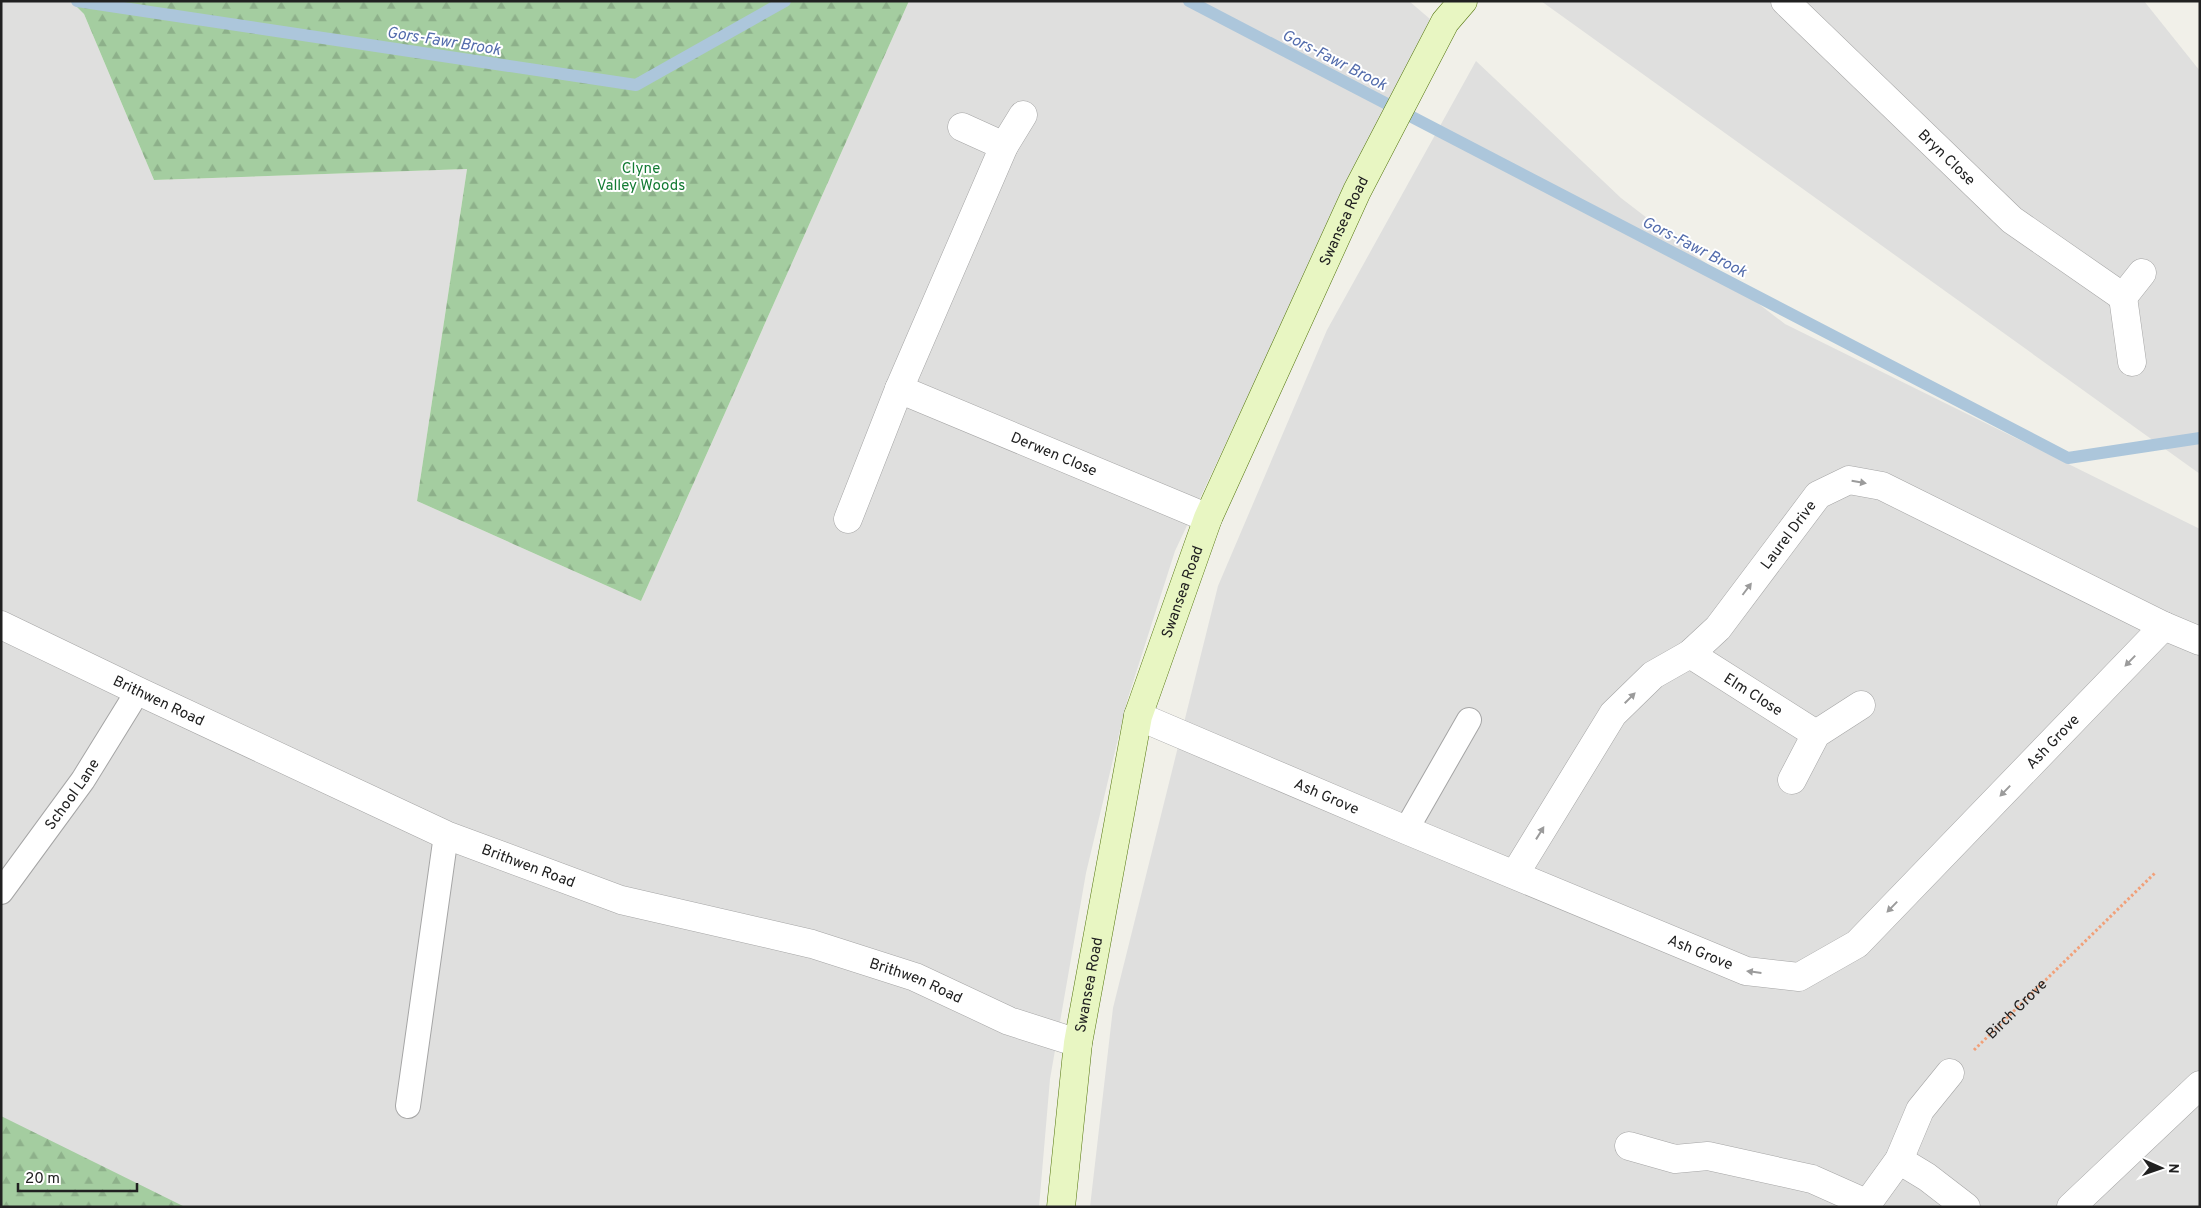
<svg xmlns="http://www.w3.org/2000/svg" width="2201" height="1208" font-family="Overpass,sans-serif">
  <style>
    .residential { fill: #dfdfde }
    .forest { fill: url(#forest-firs) }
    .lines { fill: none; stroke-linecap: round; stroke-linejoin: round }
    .stream { stroke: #acc6db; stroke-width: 12 }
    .lane-casing { stroke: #a5a5a5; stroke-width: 26 }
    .street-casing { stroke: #a5a5a5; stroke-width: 29 }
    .secondary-casing { stroke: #52740c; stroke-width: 29 }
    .path { stroke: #f1a079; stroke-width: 3; stroke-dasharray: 2.5 2.5; stroke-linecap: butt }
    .lane { stroke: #fff; stroke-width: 24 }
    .street { stroke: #fff; stroke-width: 28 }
    .secondary { stroke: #e8f6c2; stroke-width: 28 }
    .oneway { fill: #9b9b9b }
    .labels { text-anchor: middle; stroke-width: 4; stroke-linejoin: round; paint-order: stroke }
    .street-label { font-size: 15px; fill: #212121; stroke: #fff }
    .park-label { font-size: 15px; fill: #137b33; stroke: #fff }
    .water-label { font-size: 16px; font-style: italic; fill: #536cac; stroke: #fff }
  </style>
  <defs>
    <pattern id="forest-firs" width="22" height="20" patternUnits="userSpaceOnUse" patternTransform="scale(1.25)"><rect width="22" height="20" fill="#a4cda0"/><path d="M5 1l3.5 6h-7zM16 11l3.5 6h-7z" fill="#8db08a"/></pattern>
  </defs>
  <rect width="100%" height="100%" fill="#f1f0e9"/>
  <g class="residential">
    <polygon points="1,1 71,1 84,14 154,180 467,169 417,501 641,601 909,1 1409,1 1430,19 1307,271 1175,551 1127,701 1086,873 1050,1079 1039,1207 1,1207"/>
    <polygon points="1541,1 2144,1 2200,71 2200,474"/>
    <polygon points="1476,61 1621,198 1785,324 2200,529 2200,1207 1090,1207 1113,1008 1218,586 1327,330"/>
  </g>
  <g class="forest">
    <polygon points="71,1 909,1 641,601 417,501 467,169 154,180 84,14"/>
    <polygon points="1,1116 185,1207 1,1207"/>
  </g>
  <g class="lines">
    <g class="stream">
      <polyline points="77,1 636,85 785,1"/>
      <polyline points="1189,1 2068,458 2200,438"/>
    </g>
    <g class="lane-casing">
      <g id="lane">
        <polyline points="1406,830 1469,720"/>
        <path id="s2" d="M1,892L83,780L138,691"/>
        <polyline points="408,1106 446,835"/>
      </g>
    </g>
    <g class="street-casing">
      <g id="street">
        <path id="s3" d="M1785,1L2012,220L2123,297L2142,273"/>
        <polyline points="962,127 1004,146"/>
        <polyline points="2123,297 2132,362"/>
        <path id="s4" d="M899,389L1208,518"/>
        <polyline points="848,519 899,389 1004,146 1023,115"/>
        <path id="s5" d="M1,625L138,691L446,835L621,900L812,944L915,977L1009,1021L1078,1043"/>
        <path id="s6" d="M1690,654L1816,734"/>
        <path id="s7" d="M1138,716L1406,830L1746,971L1799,977L1857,944L2164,626"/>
        <polyline points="1792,780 1816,734 1861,705"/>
        <path id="s8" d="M1515,874L1613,714L1653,675L1690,654L1718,628L1818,495L1849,480L1882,486L2164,626L2200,641"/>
        <polyline points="1629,1146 1675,1159 1708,1156 1812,1179 1866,1203"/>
        <polyline points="1899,1160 1927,1177 1966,1207"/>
        <polyline points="1865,1207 1899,1160 1920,1110 1950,1073"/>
        <polyline points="2071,1207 2200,1085"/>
      </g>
    </g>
    <g class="secondary-casing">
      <g id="secondary">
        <path id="s9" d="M1061,1207L1078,1043L1138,716L1208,518L1357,191L1445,22L1463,1"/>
      </g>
    </g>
    <path class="path" id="s1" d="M1974,1050L2156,872"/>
    <use href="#lane" class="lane"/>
    <use href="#street" class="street"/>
    <use href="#secondary" class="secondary"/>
  </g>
  <defs><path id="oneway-solid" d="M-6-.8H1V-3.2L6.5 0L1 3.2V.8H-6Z" transform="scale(1.25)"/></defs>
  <g class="oneway">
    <use href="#oneway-solid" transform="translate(1859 482) rotate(10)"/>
    <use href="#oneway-solid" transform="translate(1747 589) rotate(-53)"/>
    <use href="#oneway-solid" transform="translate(2130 661) rotate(134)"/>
    <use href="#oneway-solid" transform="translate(1630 698) rotate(-45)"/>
    <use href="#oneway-solid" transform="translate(2005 791) rotate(134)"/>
    <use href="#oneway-solid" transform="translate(1540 833) rotate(-58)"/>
    <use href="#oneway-solid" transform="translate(1892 907) rotate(134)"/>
    <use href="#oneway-solid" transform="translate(1754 972) rotate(-173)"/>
  </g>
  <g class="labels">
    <g class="street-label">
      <text dy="5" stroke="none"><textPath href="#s3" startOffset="225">Bryn Close</textPath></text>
      <text dy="5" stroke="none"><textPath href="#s9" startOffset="1034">Swansea Road</textPath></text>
      <text dy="5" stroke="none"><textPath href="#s4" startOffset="168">Derwen Close</textPath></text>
      <text dy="5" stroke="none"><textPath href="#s8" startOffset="441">Laurel Drive</textPath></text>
      <text dy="5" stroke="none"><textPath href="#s9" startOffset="629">Swansea Road</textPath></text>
      <text dy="5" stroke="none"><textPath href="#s6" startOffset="75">Elm Close</textPath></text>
      <text dy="5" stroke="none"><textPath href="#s5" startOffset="175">Brithwen Road</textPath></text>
      <text dy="5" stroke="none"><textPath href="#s7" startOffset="1061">Ash Grove</textPath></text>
      <text dy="5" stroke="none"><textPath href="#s2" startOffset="121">School Lane</textPath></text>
      <text dy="5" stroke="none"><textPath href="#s7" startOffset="205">Ash Grove</textPath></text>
      <text dy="5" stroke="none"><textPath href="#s5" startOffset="580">Brithwen Road</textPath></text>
      <text dy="5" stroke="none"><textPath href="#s7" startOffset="610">Ash Grove</textPath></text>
      <text dy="5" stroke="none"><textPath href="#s5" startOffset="985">Brithwen Road</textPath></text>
      <text dy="5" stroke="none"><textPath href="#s9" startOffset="224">Swansea Road</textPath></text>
      <text dy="5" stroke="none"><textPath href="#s1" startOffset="59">Birch Grove</textPath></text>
    </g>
    <g class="park-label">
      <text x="641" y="173">Clyne<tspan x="641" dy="17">Valley Woods</tspan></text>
    </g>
    <g class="water-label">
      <text transform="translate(444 40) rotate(9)" y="6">Gors-Fawr Brook</text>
      <text transform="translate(1335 59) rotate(27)" y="6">Gors-Fawr Brook</text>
      <text transform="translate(1695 246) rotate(27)" y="6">Gors-Fawr Brook</text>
    </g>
  </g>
  <rect width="2201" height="1208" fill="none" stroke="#212121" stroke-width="5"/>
  <g transform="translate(2161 1168) rotate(92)" stroke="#ffffff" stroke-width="4" paint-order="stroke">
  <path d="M0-4L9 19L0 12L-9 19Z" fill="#212121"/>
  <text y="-8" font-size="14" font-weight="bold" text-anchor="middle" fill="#212121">N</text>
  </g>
  <path d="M18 1183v8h119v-8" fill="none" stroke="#212121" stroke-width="2.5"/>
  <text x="25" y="1183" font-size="15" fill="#212121" stroke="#ffffff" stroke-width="4" paint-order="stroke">20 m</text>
</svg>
